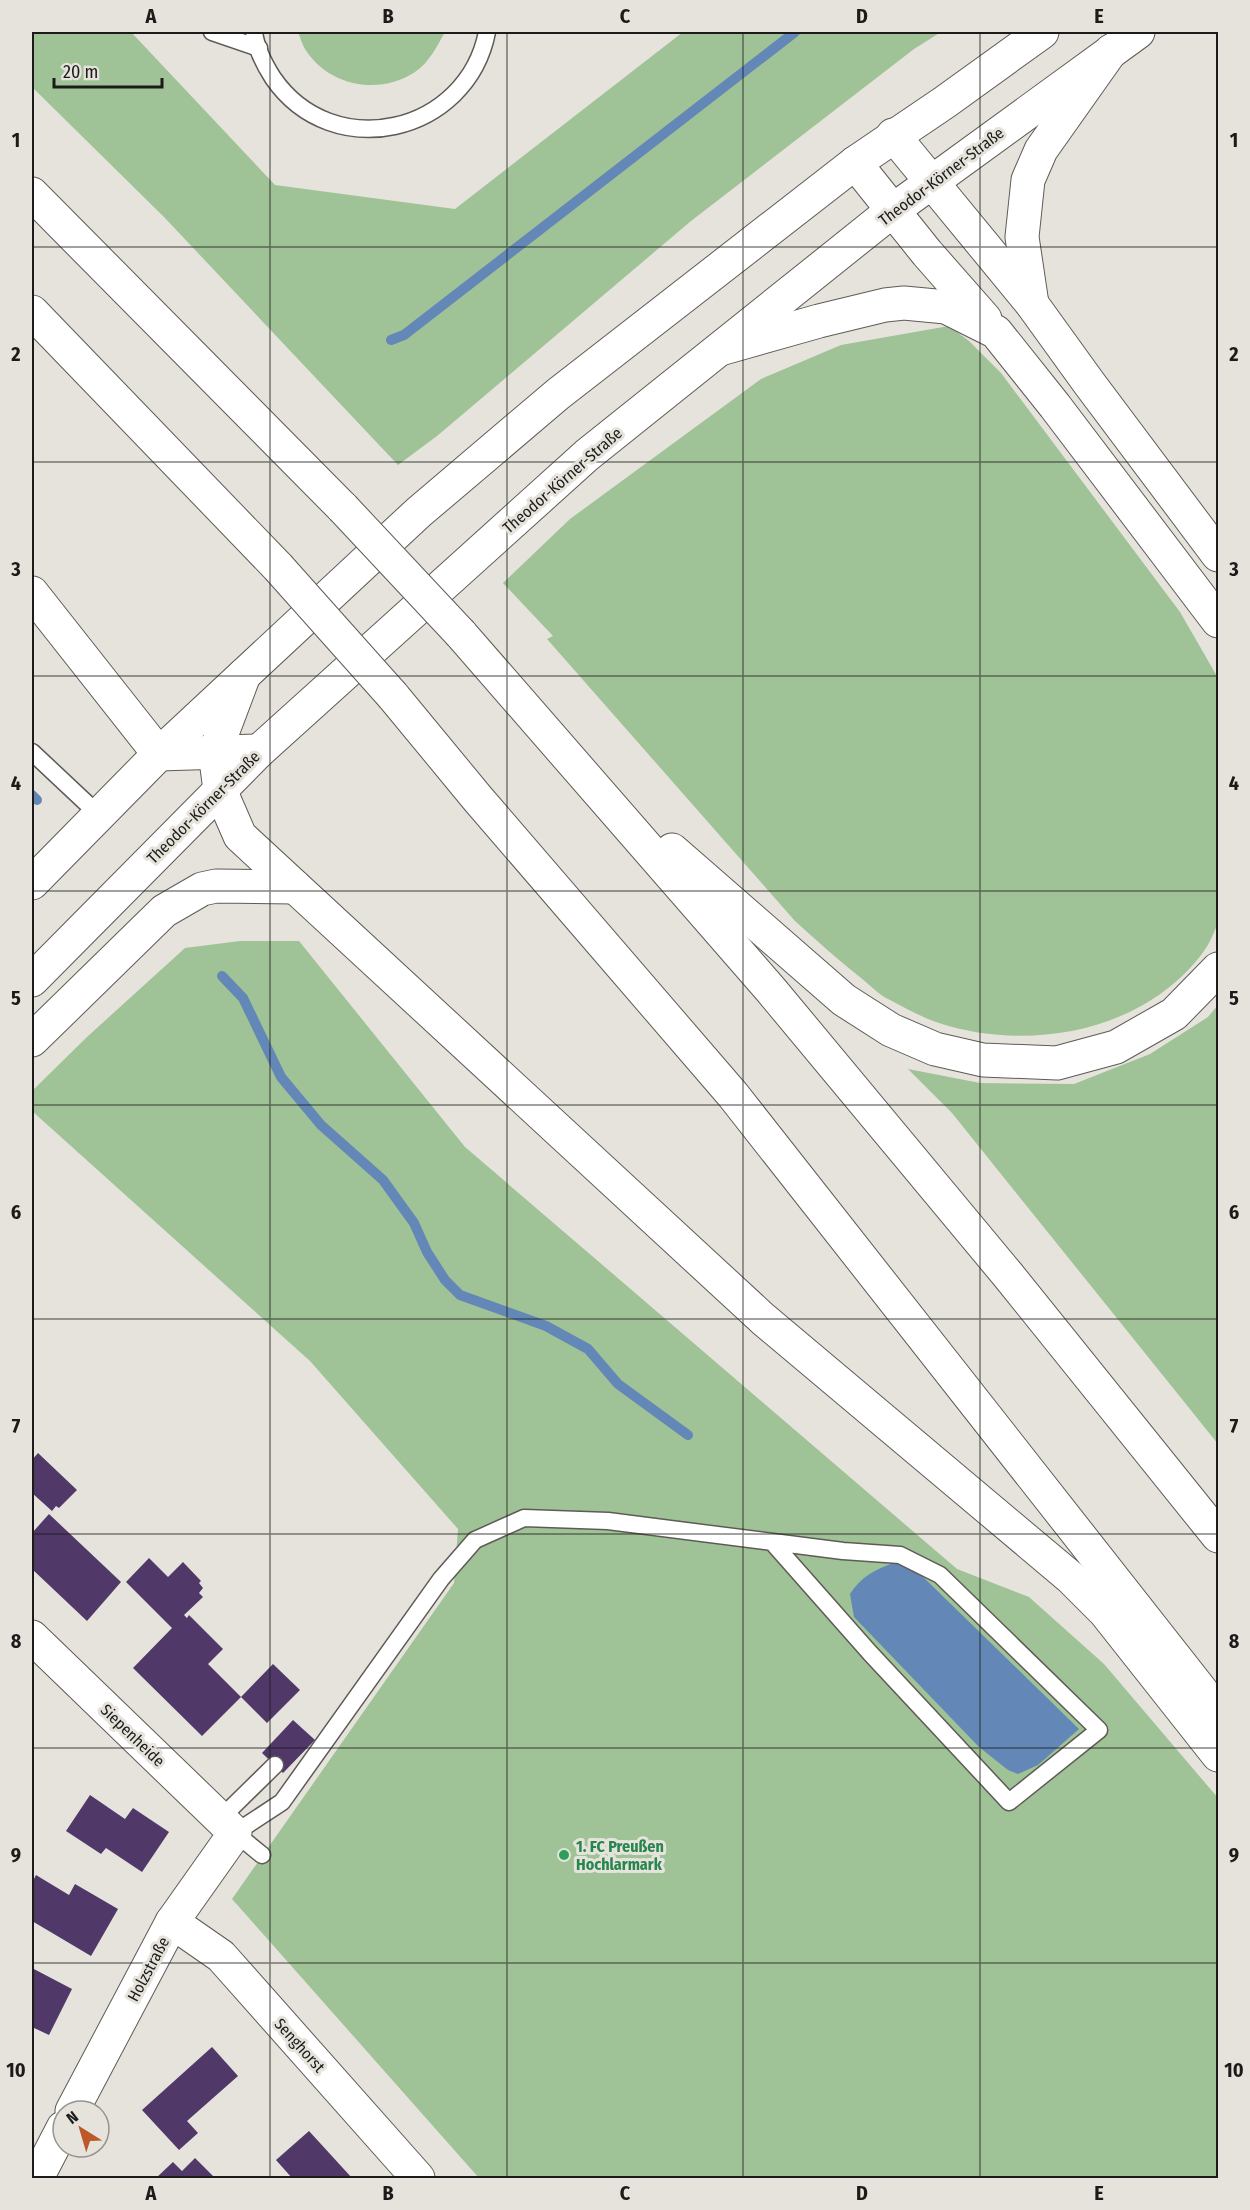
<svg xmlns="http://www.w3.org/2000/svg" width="1250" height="2210" font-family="'Fira Sans Condensed',sans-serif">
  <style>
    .green { fill: #a0c297 }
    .water { fill: #6387b6 }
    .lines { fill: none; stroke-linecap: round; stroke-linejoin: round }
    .stream { stroke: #6387b6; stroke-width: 10 }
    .building { fill: #503969 }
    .service-casing { stroke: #5e5b56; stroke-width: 19 }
    .minor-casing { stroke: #5e5b56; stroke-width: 35 }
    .secondary-casing { stroke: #5e5b56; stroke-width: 35 }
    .motorway-casing { stroke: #5e5b56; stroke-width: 35 }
    .service { stroke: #fff; stroke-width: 16 }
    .minor { stroke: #fff; stroke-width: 33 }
    .secondary { stroke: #fff; stroke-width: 33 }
    .motorway { stroke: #fff; stroke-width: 33 }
    .motorway-bridge-casing { stroke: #5e5b56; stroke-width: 35; stroke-linecap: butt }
    .motorway-bridge { stroke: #fff; stroke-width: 33 }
    .grid { fill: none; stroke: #1c1b19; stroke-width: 1.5; stroke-opacity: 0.55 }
    .leisure-dot { fill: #2e9e5b; stroke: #e6e3dc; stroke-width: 2 }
    .labels { text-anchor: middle; stroke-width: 6; stroke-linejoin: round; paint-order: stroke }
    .street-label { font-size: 16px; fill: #1c1b19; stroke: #e6e3dc }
    .leisure-label { font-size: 16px; font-weight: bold; fill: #27864d; stroke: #e6e3dc; text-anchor: start }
    .neatline { fill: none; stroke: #1c1b19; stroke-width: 2 }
    .grid-label { font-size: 20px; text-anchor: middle; font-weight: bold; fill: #1c1b19 }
  </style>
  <rect width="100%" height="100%" fill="#e6e3dc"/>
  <g class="green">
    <polygon points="32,32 131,32 275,185 455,209 683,32 941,32 914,49 691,221 437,436 398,465 164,217 32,87"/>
    <path d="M298,32H445C437,46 429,63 415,72C379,96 328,86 305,49C302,44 300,37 298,32Z"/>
    <path d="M949,326L969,341L1001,373L1180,612L1218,678V923C1214,932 1210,943 1204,951C1146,1031 1030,1053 939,1023C923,1018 905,1008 890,1000C879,995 870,985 861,978C838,960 817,941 795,921L547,639L553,636L503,583L570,519L761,379L841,345Z"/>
    <polygon points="240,941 299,941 465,1147 957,1569 1029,1597 1104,1664 1218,1798 1218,2178 479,2178 232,1899 454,1583 458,1529 310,1361 32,1111 32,1091 87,1037 185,948"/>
    <polygon points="1218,1005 1218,1444 952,1113 908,1069 980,1083 1074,1084 1150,1054 1208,1017"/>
  </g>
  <path class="water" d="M893,1563L906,1565L918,1572L1079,1729L1038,1765L1018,1774L1008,1770L979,1747L854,1617L850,1594C861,1577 874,1570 893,1563Z"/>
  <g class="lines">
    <g class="stream">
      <polyline points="391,340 404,335 795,32"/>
      <polyline points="32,795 37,800"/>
      <polyline points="222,976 243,998 281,1077 321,1125 383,1180 414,1223 427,1252 445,1280 460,1295 546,1326 588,1349 618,1384 688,1435"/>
    </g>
  </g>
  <g class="building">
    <polygon points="38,1453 77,1490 59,1508 56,1506 52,1511 32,1493 32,1460"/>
    <polygon points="49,1514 121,1582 87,1621 32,1569 32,1533"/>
    <polygon points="149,1558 168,1577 183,1562 201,1581 199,1583 203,1588 199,1593 203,1597 184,1615 187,1618 189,1615 223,1649 208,1664 241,1697 202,1736 133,1668 172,1628 126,1582"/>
    <polygon points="273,1664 300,1690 267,1723 241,1697"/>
    <polygon points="293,1720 315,1740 283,1773 262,1753"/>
    <polygon points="90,1795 125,1819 133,1808 169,1832 142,1872 106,1848 101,1854 66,1831"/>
    <polygon points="36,1875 69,1895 75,1884 118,1909 91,1956 32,1921 32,1883"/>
    <polygon points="32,1968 72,1989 49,2035 32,2027"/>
    <polygon points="212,2047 238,2076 187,2121 198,2133 179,2150 142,2110"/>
    <polygon points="309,2131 352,2178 292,2178 276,2160"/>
    <polygon points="195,2158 215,2178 156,2178 173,2162 182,2171"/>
  </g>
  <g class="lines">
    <g class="service-casing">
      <g id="service">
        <polyline points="212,32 259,48"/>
        <path d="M254,32C256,48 264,64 273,78C333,165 467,134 487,32"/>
        <polyline points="32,752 98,814"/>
        <polyline points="220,1819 275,1765"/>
        <polyline points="262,1855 235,1833 282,1802 441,1579 475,1540 524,1518 608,1521 843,1551 900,1555 940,1575 1099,1730 1009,1802 870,1653 772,1542"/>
      </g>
    </g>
    <g class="minor-casing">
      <g id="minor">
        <polyline points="32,1637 235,1833 172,1922 72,2111"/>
        <polyline points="172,1922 221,1956 418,2178"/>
        <polyline points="37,2178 63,2128"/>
      </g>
    </g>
    <g class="secondary-casing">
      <g id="secondary">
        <polyline points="32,883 159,754 419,512 558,394 855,163 945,102 1042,32"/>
        <polyline points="32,980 259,751 587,455 892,211 1138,32"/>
      </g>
    </g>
    <g class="motorway-casing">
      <g id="motorway">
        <polyline points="893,135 1032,304 1089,383 1218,555"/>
        <polyline points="855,163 927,253 985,319"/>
        <polyline points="32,194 343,508"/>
        <polyline points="1032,304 1022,237 1028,180 1041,150 1111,51"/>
        <polyline points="32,312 278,567"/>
        <polyline points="720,349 819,321 885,305 904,303 946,307 996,332 1055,406 1218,621"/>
        <polyline points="32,593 159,754 259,751"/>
        <polyline points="461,634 771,990 1008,1275 1218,1536"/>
        <polyline points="244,675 215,752 220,790 240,836 763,1319 1070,1577 1105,1612 1218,1755"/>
        <polyline points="393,696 478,799 733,1095 1218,1712"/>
        <polyline points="672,850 844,1000 891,1030 935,1049 983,1060 1057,1063 1116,1047 1174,1014 1218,969"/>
        <polyline points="32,1040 164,911 202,889 216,886 295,887"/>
      </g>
    </g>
    <use href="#service" class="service"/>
    <use href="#minor" class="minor"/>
    <use href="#secondary" class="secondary"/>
    <use href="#motorway" class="motorway"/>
    <g class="motorway-bridge-casing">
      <g id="motorway-bridge">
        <polyline points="343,508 461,634"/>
        <polyline points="278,567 393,696"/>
      </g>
    </g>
    <use href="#motorway-bridge" class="motorway-bridge"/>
  </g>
  <path class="grid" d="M270,32V2178M507,32V2178M743,32V2178M980,32V2178M32,247H1218M32,462H1218M32,676H1218M32,891H1218M32,1105H1218M32,1319H1218M32,1534H1218M32,1748H1218M32,1963H1218"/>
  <circle class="leisure-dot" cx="564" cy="1855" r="6"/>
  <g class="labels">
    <g class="street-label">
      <text transform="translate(941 176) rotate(-37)" y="6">Theodor-Körner-Straße</text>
      <text transform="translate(562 480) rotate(-41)" y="6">Theodor-Körner-Straße</text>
      <text transform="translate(203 807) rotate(-45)" y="6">Theodor-Körner-Straße</text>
      <text transform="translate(133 1735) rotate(44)" y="6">Siepenheide</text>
      <text transform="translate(148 1969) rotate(-62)" y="6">Holzstraße</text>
      <text transform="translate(300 2045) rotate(48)" y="6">Senghorst</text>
    </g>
    <g class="leisure-label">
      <text x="576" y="1852">1. FC Preußen<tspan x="576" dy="18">Hochlarmark</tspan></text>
    </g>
  </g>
  <rect width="1250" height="2210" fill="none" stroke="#e6e3dc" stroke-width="66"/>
  <g transform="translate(81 2129) rotate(323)"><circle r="28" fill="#e6e3dc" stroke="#95938e" stroke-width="1.5"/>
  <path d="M0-4.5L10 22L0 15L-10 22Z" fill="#bd5828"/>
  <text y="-9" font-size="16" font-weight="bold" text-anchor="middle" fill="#1c1b19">N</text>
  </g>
  <path d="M54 78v9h108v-9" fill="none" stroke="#1c1b19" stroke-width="3"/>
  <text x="63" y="78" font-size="18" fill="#1c1b19" stroke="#e6e3dc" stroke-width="4.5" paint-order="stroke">20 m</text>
  <rect x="33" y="33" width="1184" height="2144" class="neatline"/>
  <g class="grid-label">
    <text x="151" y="23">A</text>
    <text x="388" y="23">B</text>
    <text x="625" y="23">C</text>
    <text x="862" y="23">D</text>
    <text x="1099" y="23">E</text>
    <text x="16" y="147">1</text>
    <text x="1234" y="147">1</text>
    <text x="16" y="361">2</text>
    <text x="1234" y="361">2</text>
    <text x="16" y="576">3</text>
    <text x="1234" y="576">3</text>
    <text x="16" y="790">4</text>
    <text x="1234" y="790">4</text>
    <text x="16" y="1005">5</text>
    <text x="1234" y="1005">5</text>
    <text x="16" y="1219">6</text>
    <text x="1234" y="1219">6</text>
    <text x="16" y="1433">7</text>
    <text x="1234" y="1433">7</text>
    <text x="16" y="1648">8</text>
    <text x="1234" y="1648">8</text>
    <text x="16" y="1862">9</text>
    <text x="1234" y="1862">9</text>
    <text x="16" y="2077">10</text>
    <text x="1234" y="2077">10</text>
    <text x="151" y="2200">A</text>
    <text x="388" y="2200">B</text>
    <text x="625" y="2200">C</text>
    <text x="862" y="2200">D</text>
    <text x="1099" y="2200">E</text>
  </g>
</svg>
